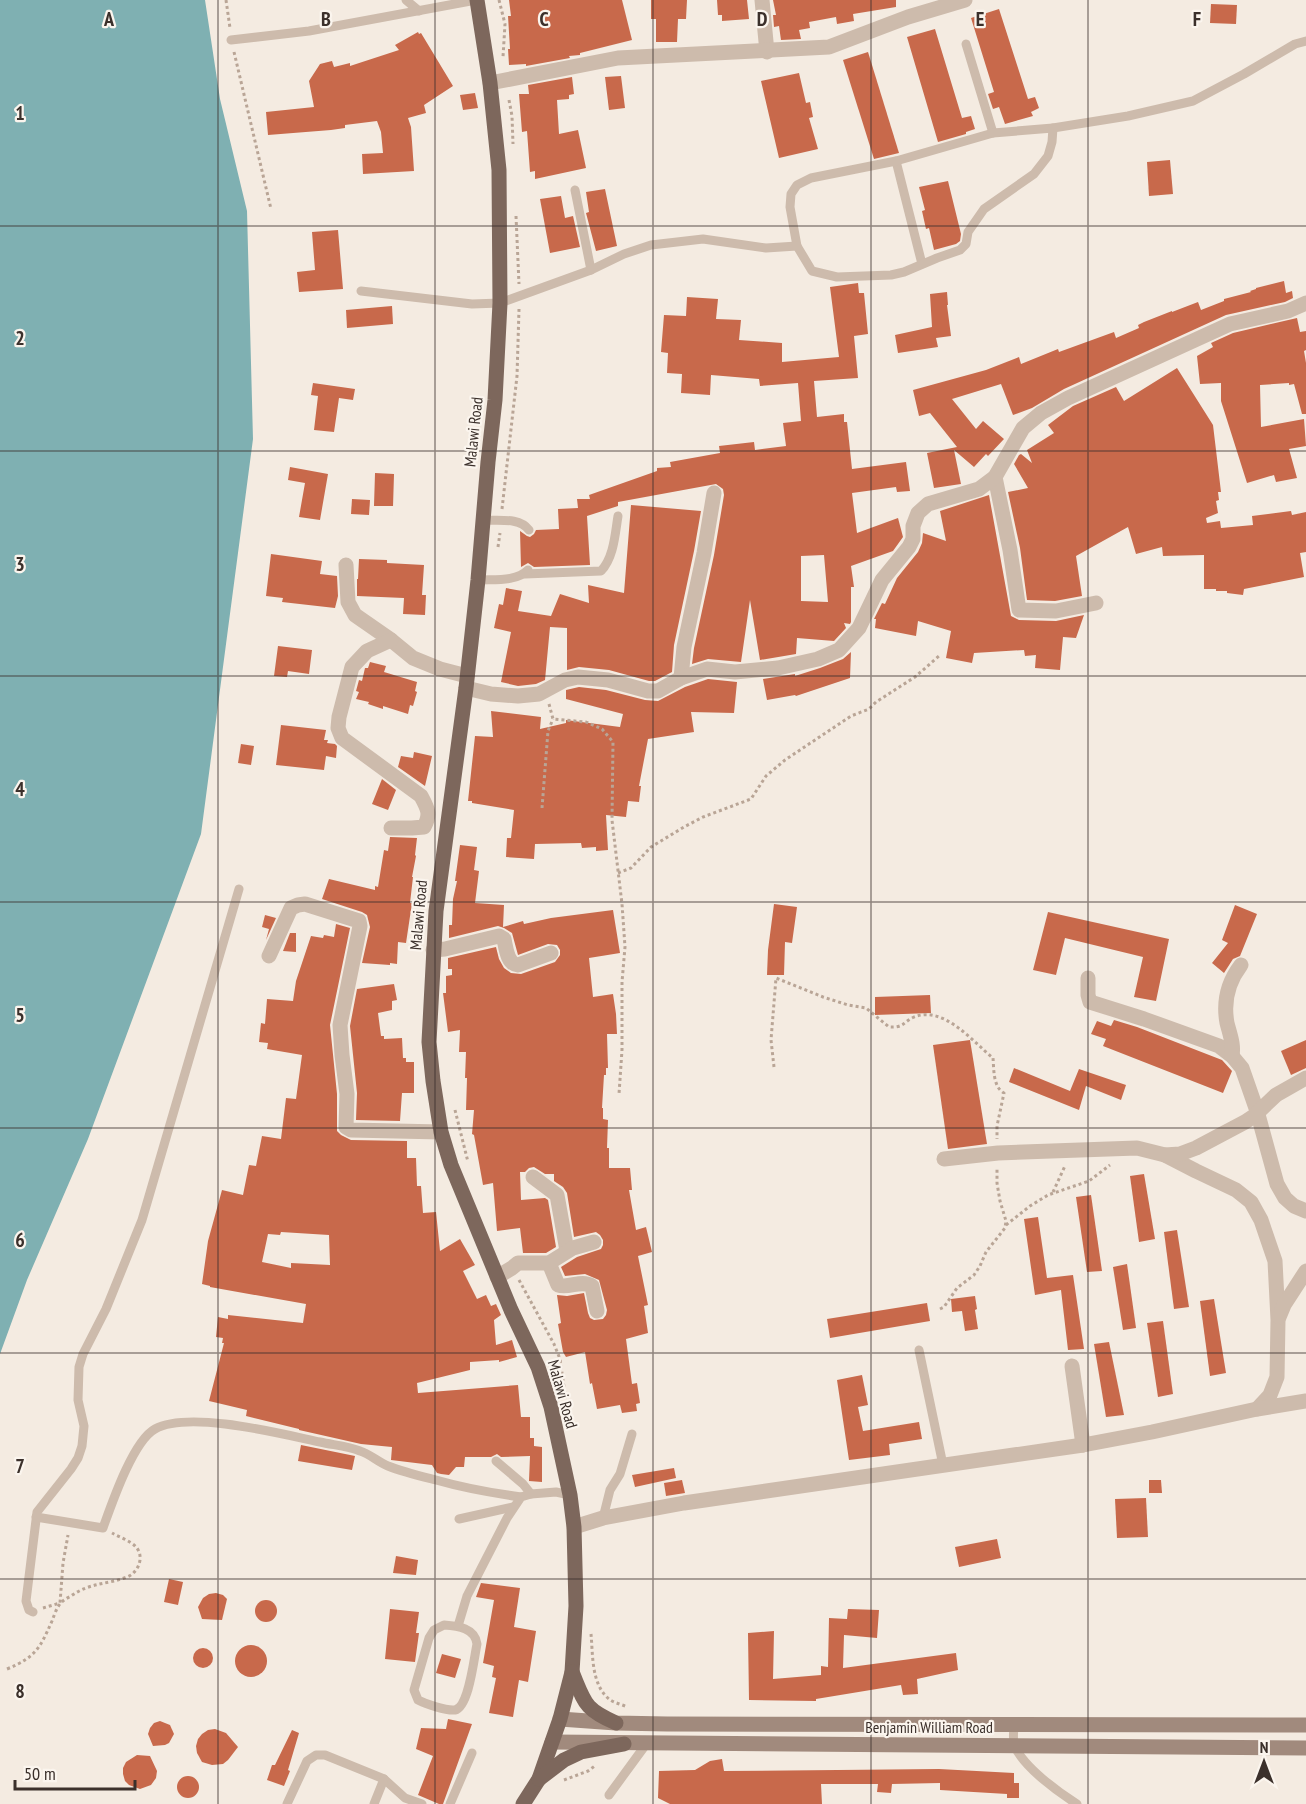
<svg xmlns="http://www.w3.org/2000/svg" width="1306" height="1804" font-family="'PT Sans Narrow',sans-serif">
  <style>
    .water { fill: #7fb0b2 }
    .building { fill: #c8694b; fill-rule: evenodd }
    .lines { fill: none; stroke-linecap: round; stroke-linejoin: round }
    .path { stroke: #b9a596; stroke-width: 3; stroke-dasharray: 3 3; stroke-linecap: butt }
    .service { stroke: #cdbbac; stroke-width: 9 }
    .minor { stroke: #cdbbac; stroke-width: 15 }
    .secondary { stroke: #a18a7d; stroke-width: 15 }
    .primary { stroke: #7d675c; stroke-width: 15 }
    .grid { fill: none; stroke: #3b302b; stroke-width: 1.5; stroke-opacity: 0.55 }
    .labels { text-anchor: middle; stroke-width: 4.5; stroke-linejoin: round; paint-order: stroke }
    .street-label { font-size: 16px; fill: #3b302b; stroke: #fbf5ee }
    .grid-label { font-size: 20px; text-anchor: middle; font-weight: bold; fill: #3b302b; stroke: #fbf5ee; stroke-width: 4.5; stroke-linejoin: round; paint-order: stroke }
  </style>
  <rect width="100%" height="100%" fill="#f4ebe1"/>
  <polygon class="water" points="0,0 205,0 220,99 247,211 253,439 201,834 88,1139 27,1280 0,1354"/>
  <g class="building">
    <polygon points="509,0 622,0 632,40 580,53 580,55 569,56 570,58 526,66 526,64 509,65 508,49 510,49 508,16 511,16"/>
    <polygon points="651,0 687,0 686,19 678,19 677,42 656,42 656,19 651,19"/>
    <polygon points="717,0 747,0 749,19 722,21 722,15 718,15"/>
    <polygon points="773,0 896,0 896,7 853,14 854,21 837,24 836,17 809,22 810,28 799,30 801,39 781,40 779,26 774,27 773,15 776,15"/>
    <polygon points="1211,4 1237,5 1236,24 1210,23"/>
    <polygon points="999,9 1028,99 1035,97 1039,108 1031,112 1033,116 1005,124 999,107 993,109 988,94 994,92 971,18"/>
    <polygon points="935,29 962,118 971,116 975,129 966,132 966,134 938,142 907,37"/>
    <polygon points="418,32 419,34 421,33 453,86 424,105 426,113 408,118 411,127 414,171 363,174 362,154 383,153 381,132 377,121 345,125 345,128 331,130 268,135 266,112 314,107 309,81 320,64 332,61 334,67 350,63 350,66 399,50 395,45"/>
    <polygon points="868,52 899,153 874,159 843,60"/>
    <polygon points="799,73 806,103 810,102 813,117 809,118 818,149 779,158 761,81"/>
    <polygon points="621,76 625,108 609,110 605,77"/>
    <polygon points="572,77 574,94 569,95 569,99 557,100 559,134 578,130 586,168 535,179 535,171 530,172 527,131 522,132 519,94 529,94 528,85"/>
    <polygon points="475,93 478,108 463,110 460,95"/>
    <polygon points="1170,160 1173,194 1149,196 1147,162"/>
    <polygon points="948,181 961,234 960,241 956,244 934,250 929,228 926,229 922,211 925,210 919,187"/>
    <polygon points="605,189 617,246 596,251 586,213 589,212 586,192"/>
    <polygon points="561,196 565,218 573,216 580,247 550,253 540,199"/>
    <polygon points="338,230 343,289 299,292 297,272 315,270 312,232"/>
    <polygon points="1284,281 1286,293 1292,291 1293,298 1285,302 1226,315 1064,389 1032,408 1013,415 1001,384 952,399 976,429 983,421 1004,439 988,456 986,454 974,467 954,450 961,484 934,488 927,453 957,447 930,413 919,416 913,390 986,370 1019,357 1021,364 1058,349 1059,352 1114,332 1116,338 1139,328 1138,325 1144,322 1172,311 1172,312 1198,302 1201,310 1224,301 1224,299 1251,292 1250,291 1256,289 1256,288"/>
    <path d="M858,283L859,293H864L868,334L854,336L858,378L814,381L817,417L844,414V422H847L852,469L906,462L910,491L897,492L896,487L852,493L857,533L898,518L903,537L893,551L851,566L854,587H851V622L850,624L844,623L846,628L834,641L797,638L796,654L760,660L750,600L741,662L708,659L692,664L694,648L714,555L724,495L723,489L716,484L618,502V506L587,516L590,565L534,567L528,563L521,567L520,531L527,536L530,537L534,534L536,530L559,529L558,509L578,508L577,499H590L589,495L657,471V468L671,467L670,462L720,453L719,446L754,442L755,450L786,446L783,423L801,421L798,383L760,386L759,379L711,375L710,395L681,393L682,374L667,373L668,353L661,352L664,315L686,316L687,297L718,299L716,319L741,320L739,340L782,343V362L839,357L830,287ZM824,555L828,602L801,601V556Z"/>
    <polygon points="947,292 948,305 947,305 951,336 936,338 938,347 898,353 895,335 932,327 930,294"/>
    <polygon points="392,306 393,324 347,328 346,310"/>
    <polygon points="1297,318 1300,332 1306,331 1306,350 1304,351 1306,363 1306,414 1302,414 1294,384 1289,385 1289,383 1260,385 1261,427 1304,419 1306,446 1289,449 1297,478 1276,482 1274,475 1247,483 1221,401 1221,383 1200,384 1197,356 1213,347 1211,343 1233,333"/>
    <polygon points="1177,368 1213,425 1221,492 1218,492 1219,500 1216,501 1218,513 1206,518 1207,523 1220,521 1221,528 1253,525 1252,516 1291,511 1292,515 1306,512 1306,552 1300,553 1304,577 1244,589 1243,595 1227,593 1227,591 1216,591 1216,589 1204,589 1204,555 1163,556 1162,547 1136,554 1128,527 1076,556 1082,596 1055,601 1027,600 1020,548 1008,492 1028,488 1014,464 1019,455 1021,454 1032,463 1027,450 1054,433 1048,425 1073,406 1116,387 1124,401"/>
    <polygon points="313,383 355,389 353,400 339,398 334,432 314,430 318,396 311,395"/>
    <polygon points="290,467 328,474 320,520 299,517 305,483 288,480"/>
    <polygon points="375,473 394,474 393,506 374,506"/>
    <polygon points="989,495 1011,616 1019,620 1056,621 1084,615 1076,638 1063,637 1060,670 1035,668 1036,655 1025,656 1024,650 974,653 972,663 946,658 951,631 918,621 916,636 875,628 876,619 874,619 882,603 885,604 897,578 918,552 922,543 923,533 946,541 940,511"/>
    <polygon points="352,499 370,500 369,515 351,514"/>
    <polygon points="631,505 701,511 694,551 674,645 672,672 655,681 649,681 609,670 579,667 567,670 567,628 550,627 545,680 536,684 518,686 501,682 511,632 494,628 499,604 503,605 506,588 522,591 518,611 551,616 560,594 589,603 588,585 624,593"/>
    <polygon points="271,554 322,561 320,574 337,576 338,596 335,608 282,602 283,598 266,596"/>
    <polygon points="359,559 387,560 387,563 424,565 422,595 426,595 425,615 403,614 404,598 357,596 357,579 358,579"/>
    <polygon points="278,646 312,650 309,674 288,671 287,677 274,676"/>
    <polygon points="851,652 850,678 796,696 795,695 767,700 763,679 795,674 795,676 820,668 843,659"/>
    <polygon points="370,662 386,666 384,672 417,682 415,691 417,692 413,706 410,705 408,714 383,706 383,709 368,704 369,702 356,699 359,692 356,691 359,680 362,681 365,668 368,668"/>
    <polygon points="708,679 737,682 734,713 691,712 694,732 648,739 639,786 641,786 639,802 628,801 626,817 606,815 608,850 596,851 596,847 582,848 581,843 535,844 534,859 506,857 507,838 511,838 514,810 472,803 472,801 468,801 475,736 493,737 491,711 541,717 540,729 566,723 566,720 620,727 623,714 566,699 566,690 579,687 606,690 645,700 658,701 685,687"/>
    <polygon points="281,725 326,730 324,740 328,740 327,743 335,744 337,746 336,758 326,756 324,770 276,765"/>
    <polygon points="241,744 254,746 251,765 238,763"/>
    <polygon points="414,752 432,756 425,786 398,767 401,756 413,758"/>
    <polygon points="382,779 396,790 388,810 372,804"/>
    <polygon points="390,837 417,838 415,855 416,856 412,877 413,877 410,903 412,903 406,943 398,942 397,964 390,963 390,965 362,963 370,927 367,915 362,912 322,899 329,879 375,890 375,886 378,887 384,850 388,851"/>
    <polygon points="460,845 477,847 474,870 479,871 475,903 504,905 503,927 523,921 524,924 551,918 613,910 620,953 589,958 593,997 613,994 616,1014 617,1034 607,1034 608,1068 606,1068 606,1075 604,1075 602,1108 603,1108 603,1119 608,1120 607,1148 609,1148 609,1168 630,1168 632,1190 629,1190 636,1230 646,1227 652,1252 638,1256 648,1305 644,1306 648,1333 626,1339 632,1384 637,1383 640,1403 636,1404 637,1411 622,1413 620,1405 597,1409 592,1383 590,1384 585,1352 566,1357 563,1352 558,1324 561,1323 557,1295 567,1296 584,1293 588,1313 590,1318 594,1320 603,1319 606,1315 607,1310 599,1280 585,1274 565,1276 561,1267 577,1257 601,1249 603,1245 603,1240 600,1235 596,1232 574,1237 567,1193 563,1187 554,1181 554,1174 545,1174 534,1167 529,1168 525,1172 520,1172 521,1200 545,1198 548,1200 556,1247 546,1253 523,1253 520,1228 497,1231 493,1183 483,1185 474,1135 472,1134 474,1110 466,1110 467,1078 465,1078 466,1052 459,1052 460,1030 448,1032 443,993 446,993 446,976 452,975 452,969 448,969 448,958 496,947 499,959 504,968 511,973 521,974 555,962 560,955 560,950 557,945 548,944 518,955 512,933 504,928 498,926 449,938 449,925 452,925 453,899 457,881 455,881"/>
    <polygon points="774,904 797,907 792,943 785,942 784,975 767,975 768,950"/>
    <polygon points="1235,905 1257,914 1240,956 1233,959 1224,973 1212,963 1228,943 1222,940"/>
    <polygon points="1048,912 1169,939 1156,1001 1134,997 1143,957 1065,938 1056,975 1033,970"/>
    <polygon points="265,915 276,918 266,940 269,929 262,927"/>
    <path d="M336,924L350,928L330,1025L337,1094V1131L341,1135L351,1140L407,1141V1158H416L417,1186H421L423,1213L436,1212L440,1251L460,1239L475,1265L463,1271L477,1299L486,1295L491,1306L496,1304L501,1315L494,1320L496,1345L512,1340L517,1357L499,1362V1360L470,1362V1370L417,1383L418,1393L518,1385L521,1417H530V1438H534V1446L542,1447V1482L529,1481L530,1456L501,1457L497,1454L491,1457H465L464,1467H456L449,1475L441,1474L437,1473L432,1465L391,1460L392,1447L361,1444L299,1430V1429L246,1416L247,1410L209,1401L224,1343H222L223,1338L216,1337L218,1317L228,1319V1315L303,1323L306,1304L210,1287V1286L202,1284L208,1241L222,1190L243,1195L249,1165L256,1166L262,1136L281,1139L286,1098L296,1099L302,1055L267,1049L268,1043L259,1042L261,1023L265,1024L267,999L293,1001L296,981L311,936L323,938L324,935L334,937ZM281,1232L329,1235L330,1265L291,1263V1268L262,1262L268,1234L280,1235Z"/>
    <polygon points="290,933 296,933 296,952 283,951"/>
    <polygon points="394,984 397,1000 392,1001 392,1010 378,1013 381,1036 384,1036 384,1039 402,1038 403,1058 406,1058 406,1062 414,1062 414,1093 402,1093 400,1121 356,1120 357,1093 350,1026 357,989"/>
    <polygon points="930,995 931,1013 875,1015 875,997"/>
    <polygon points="1114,1020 1137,1027 1222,1060 1232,1071 1223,1093 1103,1046 1106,1039 1091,1034 1097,1021 1111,1026"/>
    <polygon points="970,1040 987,1144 948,1149 933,1045"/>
    <polygon points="1306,1040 1306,1068 1291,1075 1281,1051"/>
    <polygon points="1014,1068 1070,1091 1079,1069 1126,1085 1121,1100 1086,1086 1079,1110 1009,1082"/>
    <polygon points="1144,1174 1155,1239 1139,1242 1130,1176"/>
    <polygon points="1091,1195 1102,1271 1087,1272 1076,1197"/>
    <polygon points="1038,1217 1047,1278 1073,1275 1084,1349 1068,1350 1061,1290 1035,1295 1024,1219"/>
    <polygon points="1177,1230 1189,1307 1174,1309 1164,1232"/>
    <polygon points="1127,1264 1136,1328 1123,1330 1113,1267"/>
    <polygon points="975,1296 977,1309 975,1310 978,1329 965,1331 962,1311 952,1312 951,1299"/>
    <polygon points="1214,1299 1226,1373 1210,1376 1200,1301"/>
    <polygon points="927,1303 930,1321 830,1338 827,1319"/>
    <polygon points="1163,1321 1173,1394 1158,1397 1147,1323"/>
    <polygon points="1109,1342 1124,1415 1106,1417 1094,1344"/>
    <polygon points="862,1375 868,1405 858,1407 863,1431 919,1422 922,1439 889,1444 890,1455 849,1460 837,1380"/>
    <polygon points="301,1445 355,1456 352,1470 298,1461"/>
    <polygon points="674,1468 676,1478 635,1487 632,1475"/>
    <polygon points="682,1480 685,1493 666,1496 664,1483"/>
    <polygon points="1149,1480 1161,1480 1162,1493 1149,1493"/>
    <polygon points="1146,1498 1148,1537 1117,1538 1115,1499"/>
    <polygon points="997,1539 1001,1558 959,1567 955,1547"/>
    <polygon points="396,1556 418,1560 416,1575 393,1573"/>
    <polygon points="169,1579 183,1582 178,1605 164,1602"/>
    <polygon points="481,1583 520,1588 514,1627 536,1631 528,1682 519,1680 513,1717 489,1713 496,1678 492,1677 494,1666 483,1663 494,1600 476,1597"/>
    <polygon points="216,1593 223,1595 227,1599 222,1620 202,1619 198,1607 203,1598 209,1594"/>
    <circle cx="266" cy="1611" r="11"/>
    <polygon points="390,1609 419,1612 416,1633 419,1633 415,1662 385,1659"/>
    <polygon points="848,1609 879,1610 877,1638 844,1635 843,1668 956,1653 958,1670 917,1679 918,1694 903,1695 901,1685 816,1699 816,1701 749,1700 748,1633 774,1631 773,1679 821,1675 821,1666 828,1667 829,1618 847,1619"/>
    <circle cx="251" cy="1661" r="16"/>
    <circle cx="203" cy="1658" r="10"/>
    <polygon points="442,1654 461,1659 455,1678 436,1673"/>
    <polygon points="448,1719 472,1724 443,1804 439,1804 418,1795 433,1756 416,1749 421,1728 446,1729"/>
    <polygon points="160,1721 170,1725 174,1734 169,1743 165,1745 153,1746 148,1734 150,1728 154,1723"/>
    <polygon points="215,1729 226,1733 238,1747 228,1760 223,1764 212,1765 202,1762 197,1753 196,1746 198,1739 202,1734 208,1730"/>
    <polygon points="292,1730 299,1733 288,1770 290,1771 284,1786 267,1780 272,1765 275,1765"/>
    <polygon points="137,1755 150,1756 157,1771 156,1778 151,1785 140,1789 129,1785 125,1781 123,1774 123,1768 126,1762"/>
    <polygon points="722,1759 724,1771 939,1769 1014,1773 1014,1783 1019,1783 1019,1798 1007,1798 1007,1794 940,1790 940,1783 892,1784 891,1793 877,1792 878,1784 821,1784 822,1804 670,1804 658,1798 659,1771 695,1770 710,1761"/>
    <circle cx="188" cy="1787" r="11"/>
  </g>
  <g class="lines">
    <g class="path">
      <polyline points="226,0 230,28"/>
      <polyline points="499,0 505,24 503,57"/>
      <polyline points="234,52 271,209"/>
      <polyline points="509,100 512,116 513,144"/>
      <polyline points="516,216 519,284"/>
      <polyline points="502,509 517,376 519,309"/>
      <polyline points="498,547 500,533"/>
      <polyline points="549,704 553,719 586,722 602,729 613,742 612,820 622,904 625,947 622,982 622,1050 619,1094"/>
      <polyline points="542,808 548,731 553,719"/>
      <polyline points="618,873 631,868 651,847 684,827 703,817 751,799 766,776 785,760 851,716 869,709 876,702 915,677 939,656"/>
      <path d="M774,1067L771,1040L776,978L823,997L848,1005L866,1008L889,1027C904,1028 903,1022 914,1017C944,1005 973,1042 993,1058C994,1070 993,1087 1004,1093L997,1126V1139"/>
      <polyline points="455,1110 468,1162"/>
      <polyline points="1053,1192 1065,1166"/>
      <polyline points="1006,1225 1030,1206 1048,1195 1089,1181 1110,1165"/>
      <polyline points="519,1280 554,1344 560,1359 566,1401"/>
      <polyline points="940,1309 944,1307 957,1288 974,1275 980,1266 986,1252 1005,1228 1006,1221 1000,1201 997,1183 997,1167"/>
      <polyline points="43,1608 60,1603 63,1563 68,1535"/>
      <path d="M591,1634C593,1655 591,1684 609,1699C614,1703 621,1704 627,1707"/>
      <path d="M7,1669C36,1657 40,1648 52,1621C54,1616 56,1609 60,1604C62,1601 67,1598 71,1596C91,1582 106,1585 127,1577C138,1573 145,1557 136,1547C131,1541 119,1537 112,1533"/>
      <polyline points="564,1780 588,1771 596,1765"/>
    </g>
    <g class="service">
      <polyline points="406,0 419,11"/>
      <polyline points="231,40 309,31 476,0"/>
      <polyline points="966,44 993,133"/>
      <polyline points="896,161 922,264"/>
      <polyline points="575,190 591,270"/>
      <polyline points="797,246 790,207 791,194 797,185 811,178 896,161 993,133 1053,128"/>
      <polyline points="361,291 472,304 500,303 591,270 624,254 651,245 703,239 766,248 797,246 812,271 837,277 891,275 904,272 937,258 960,250 966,244 968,232 984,209 1034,174 1048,156 1052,142 1053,128 1128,116 1193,101 1244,74 1295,44 1306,41"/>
      <path d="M484,520C499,521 519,517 529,530"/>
      <path d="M525,574L601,571C614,557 615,534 618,516"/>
      <path d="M478,580C494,579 516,582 528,570"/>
      <polyline points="919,1350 943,1465"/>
      <polyline points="496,1461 523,1484 531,1494"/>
      <path d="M36,1517L103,1528C112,1503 133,1441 155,1429C189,1410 282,1434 320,1442C333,1445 348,1446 360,1451C370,1454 378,1462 388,1466C403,1472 420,1476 436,1480C464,1488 492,1493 521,1497"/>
      <polyline points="603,1518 610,1490 620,1474 632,1434"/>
      <polyline points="459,1519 513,1507"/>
      <polyline points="33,1612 29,1610 26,1601 37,1512 71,1469 78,1458 82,1446 84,1426 78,1400 79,1367 83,1354 106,1309 142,1220 239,889"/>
      <path d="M444,1625C458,1626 475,1628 477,1644C474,1658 469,1707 455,1710C446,1711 426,1704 418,1700L414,1690L429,1638L434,1630Z"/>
      <polyline points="458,1626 467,1596 507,1518 521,1497 531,1494 556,1492 570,1495"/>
      <path d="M1014,1724C1014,1731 1012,1741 1015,1747C1025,1768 1058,1792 1077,1804"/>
      <polyline points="609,1795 647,1743"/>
      <polyline points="287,1804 307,1761 316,1755 325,1755 384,1779 405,1798 422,1804"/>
      <polyline points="374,1804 384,1779"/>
      <polyline points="450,1804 472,1753"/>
    </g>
    <g class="minor">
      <polyline points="762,0 767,52"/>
      <polyline points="490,83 618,58 829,47 908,17 965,0"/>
      <polyline points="995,477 1010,550 1019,610 1056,611 1096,603"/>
      <polyline points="346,565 348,602 355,615 391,640 413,658 440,669 467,676"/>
      <path d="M391,640L367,651L352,667L339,717L338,728L342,738L421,796C428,809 431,814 424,827L412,828H391"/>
      <polyline points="681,678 684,647 704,553 714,493"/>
      <polyline points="466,688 491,694 518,696 539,694 565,680 578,677 608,680 648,691 658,691 681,678 707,669 735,672 778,668 818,659 839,650 859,628 882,580 909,547 913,539 913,526 918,513 928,504 979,489 995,477 1023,428 1041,413 1068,398 1230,324 1288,311 1306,303"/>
      <path d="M433,950L445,949L499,936L504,939C506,948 507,964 518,965L551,953"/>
      <polyline points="269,956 291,908 298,905 305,904 359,921 360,926 340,1025 342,1055 347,1094 346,1127 351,1130 441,1132"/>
      <polyline points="1088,978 1088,995 1090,1002 1144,1019 1219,1046 1232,1056 1242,1068 1257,1111 1277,1184 1285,1198 1294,1206 1306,1211"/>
      <path d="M1232,1056C1234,1044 1230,1035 1227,1023C1223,1001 1228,982 1241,965"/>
      <polyline points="1165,1155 1196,1171 1236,1190 1251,1202 1261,1220 1275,1261 1278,1320 1277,1377 1270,1395 1257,1409"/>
      <polyline points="944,1159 998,1153 1137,1148 1165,1155 1180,1154 1196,1148 1245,1122 1254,1116 1276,1095 1306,1078"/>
      <polyline points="533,1177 557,1195 567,1251"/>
      <path d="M549,1263L558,1285C569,1289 581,1279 592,1286L597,1311"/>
      <polyline points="497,1277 512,1268 518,1263 549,1263 573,1248 594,1242"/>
      <polyline points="1279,1317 1284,1305 1306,1271"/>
      <polyline points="1072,1366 1083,1445"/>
      <polyline points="574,1527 603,1518 684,1503 1083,1445 1152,1432 1257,1409 1306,1401"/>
    </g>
    <g class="secondary">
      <polyline points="560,1719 616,1723 667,1724 1306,1725"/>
      <polyline points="552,1742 1306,1748"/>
    </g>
    <g class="primary">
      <polyline points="477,0 490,83 499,170 500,303 495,400 488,462 478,580 466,688 436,911 429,1042 433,1081 441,1132 451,1165 511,1310 538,1367 551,1407 570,1495 574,1527 576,1606 572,1672 560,1719 539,1779 523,1804"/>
      <path d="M572,1672C585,1703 584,1709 616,1723"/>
      <polyline points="539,1779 564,1760 581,1752 624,1744"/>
    </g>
  </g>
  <path class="grid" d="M218,0V1804M435,0V1804M653,0V1804M871,0V1804M1088,0V1804M0,226H1306M0,451H1306M0,676H1306M0,902H1306M0,1128H1306M0,1353H1306M0,1579H1306"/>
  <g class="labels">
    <g class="street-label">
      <text transform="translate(473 432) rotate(-84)" y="6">Malawi Road</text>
      <text transform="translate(418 915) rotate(-85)" y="6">Malawi Road</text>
      <text transform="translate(563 1394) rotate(74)" y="6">Malawi Road</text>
      <text x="929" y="1733">Benjamin William Road</text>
    </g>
  </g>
  <g class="grid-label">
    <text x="109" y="26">A</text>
    <text x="326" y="26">B</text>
    <text x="544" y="26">C</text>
    <text x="762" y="26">D</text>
    <text x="980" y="26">E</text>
    <text x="1197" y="26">F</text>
    <text x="20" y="120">1</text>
    <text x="20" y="345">2</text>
    <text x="20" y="571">3</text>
    <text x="20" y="796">4</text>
    <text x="20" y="1022">5</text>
    <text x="20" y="1247">6</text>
    <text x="20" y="1473">7</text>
    <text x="20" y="1698">8</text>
  </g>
  <g transform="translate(1264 1762)" stroke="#fbf5ee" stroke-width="4.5" paint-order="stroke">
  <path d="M0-4.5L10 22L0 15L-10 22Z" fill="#3b302b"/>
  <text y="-9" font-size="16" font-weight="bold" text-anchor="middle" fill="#3b302b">N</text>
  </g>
  <path d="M15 1780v9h120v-9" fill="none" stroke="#3b302b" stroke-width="3"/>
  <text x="24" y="1780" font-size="18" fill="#3b302b" stroke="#fbf5ee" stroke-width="4.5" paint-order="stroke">50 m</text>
</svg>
